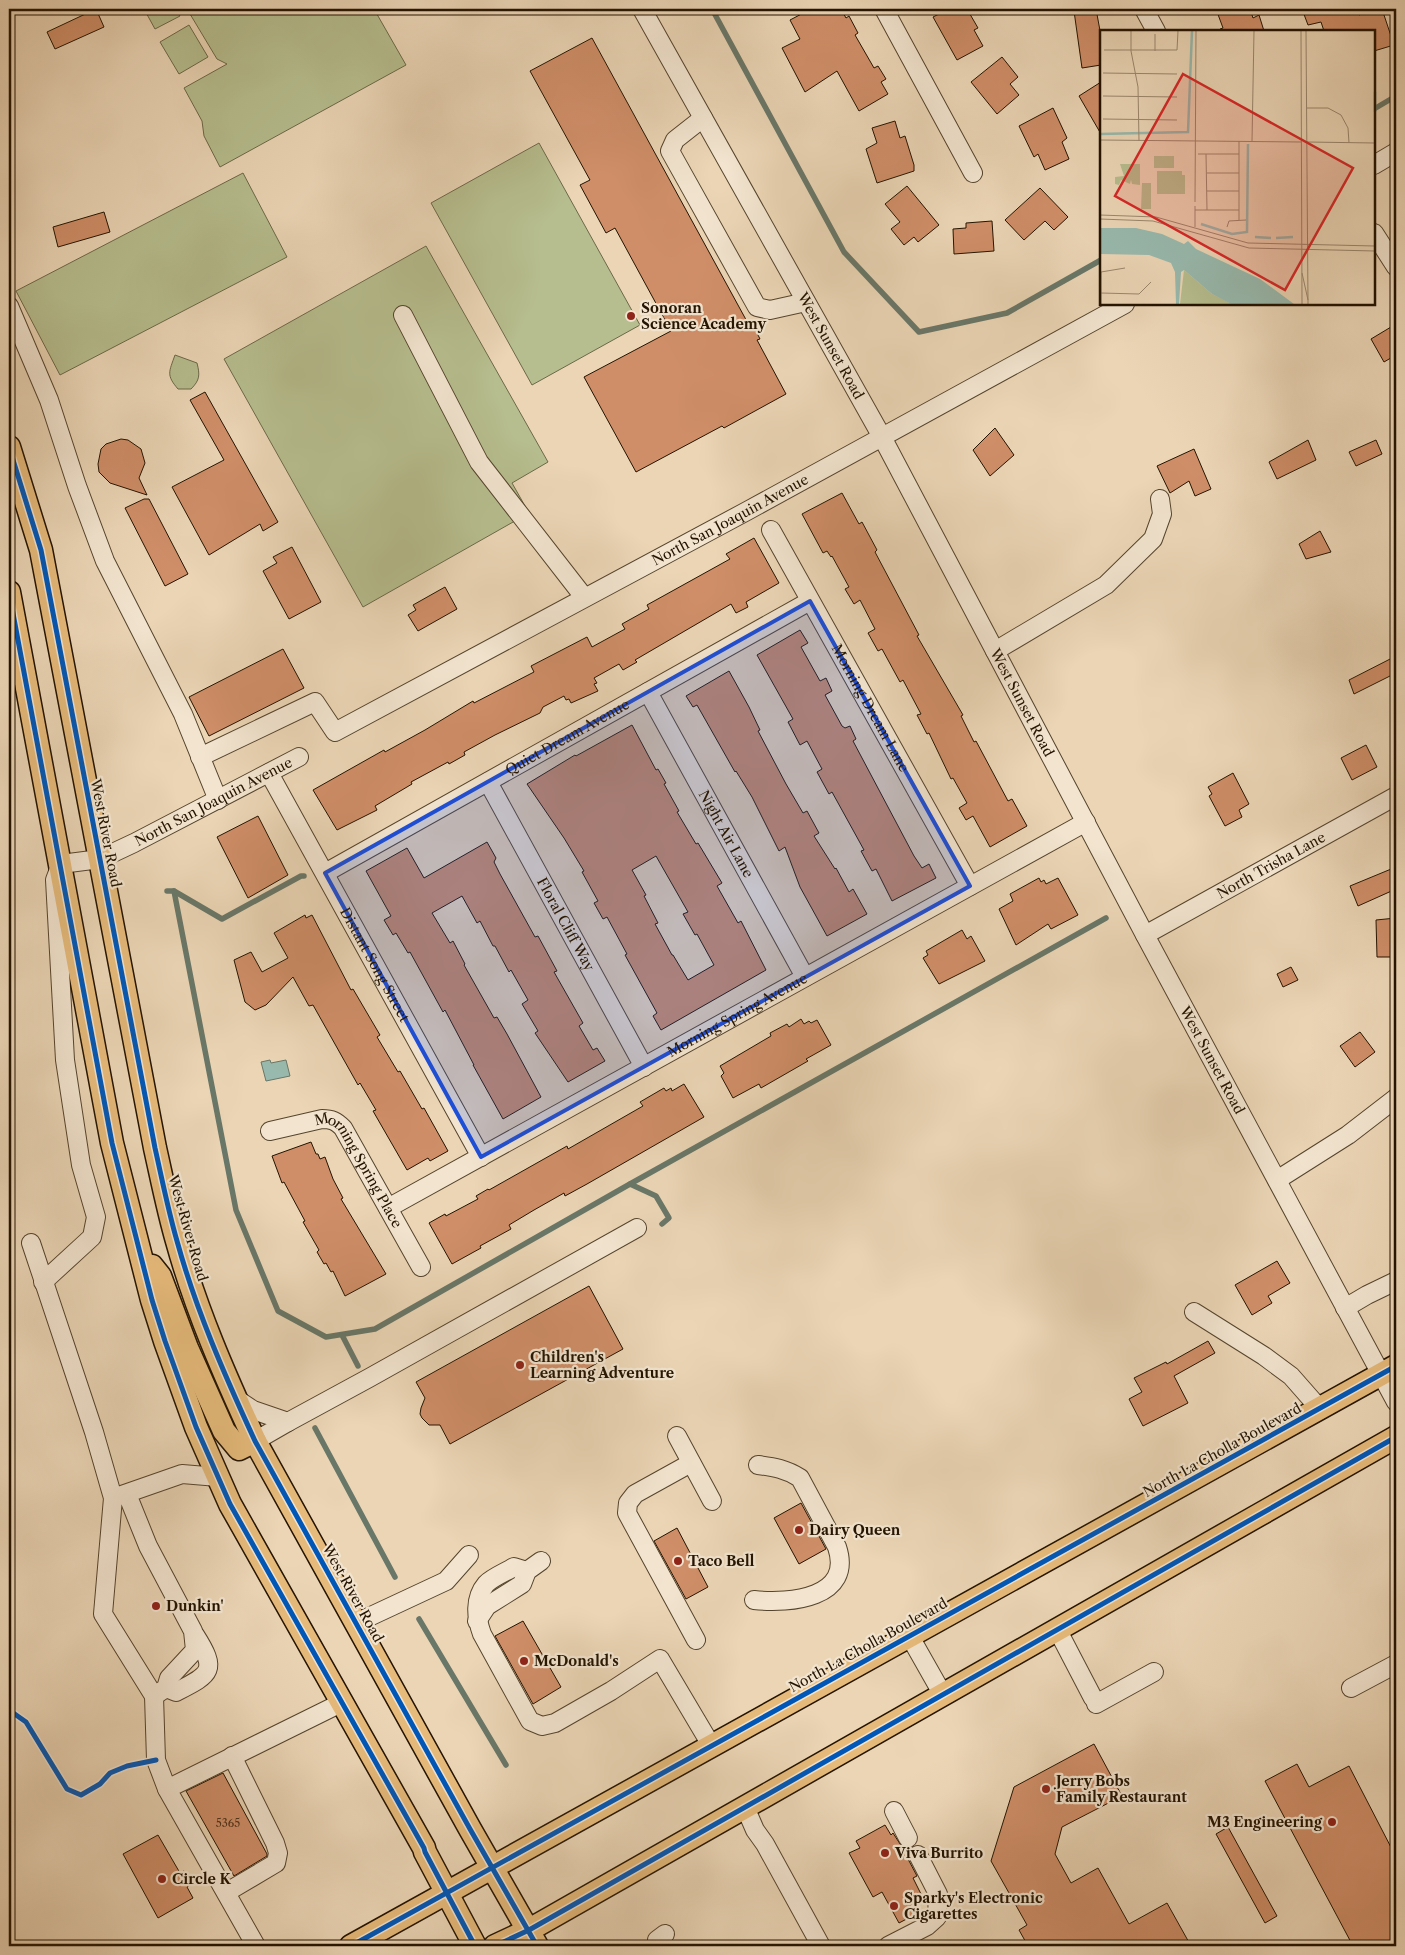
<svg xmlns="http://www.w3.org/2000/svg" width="1405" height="1955" font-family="'Libre Caslon Text',serif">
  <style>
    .green { fill: #b6bd8e; stroke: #6c6847 }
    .water { fill: #98b9ad; stroke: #697768 }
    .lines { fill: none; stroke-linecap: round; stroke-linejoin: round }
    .stream { stroke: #697768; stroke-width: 5.5 }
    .building { fill: #cf8e68; stroke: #231300; fill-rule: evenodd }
    .minor-casing { stroke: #55442d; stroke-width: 20 }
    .major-casing { stroke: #231300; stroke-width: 25 }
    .minor { stroke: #f2e4cf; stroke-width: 18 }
    .major { stroke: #e6ba7a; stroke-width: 22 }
    .cycleway-casing { stroke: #f2e4cf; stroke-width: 8 }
    .cycleway { stroke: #0057b8; stroke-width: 5 }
    .marked { fill: #1d4ed8; fill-opacity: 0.2; stroke: #1d4ed8; stroke-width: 4; stroke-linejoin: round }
    .poi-dot { fill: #8f2418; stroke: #f2e4cf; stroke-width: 2 }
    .labels { text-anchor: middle; stroke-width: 4.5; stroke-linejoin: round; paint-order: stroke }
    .number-label { font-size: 11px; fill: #4e321a }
    .poi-label { font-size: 14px; font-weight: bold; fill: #231300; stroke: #f2e4cf; text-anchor: start }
    .street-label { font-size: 14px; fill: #231300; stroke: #f2e4cf }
    .inset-river { fill: none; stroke: #98b9ad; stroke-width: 2.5 }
    .inset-road { fill: none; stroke: #9b876d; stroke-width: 1 }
    .view { fill: #d62828; fill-opacity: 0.15; stroke: #d62828; stroke-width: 2.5 }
    .inset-edge { fill: none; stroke: #231300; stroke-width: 2.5 }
  </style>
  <rect width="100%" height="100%" fill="#ebd5b5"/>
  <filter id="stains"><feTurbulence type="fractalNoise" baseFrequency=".004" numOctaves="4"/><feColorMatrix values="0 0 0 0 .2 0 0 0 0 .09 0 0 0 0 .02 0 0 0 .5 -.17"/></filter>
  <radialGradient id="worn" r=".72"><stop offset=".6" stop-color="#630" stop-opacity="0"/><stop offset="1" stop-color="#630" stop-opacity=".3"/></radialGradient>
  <g class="green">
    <polygon points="144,9 176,9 180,16 155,29"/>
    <polygon points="187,9 374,9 406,65 220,167 204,136 202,121 184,88 227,64 217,59"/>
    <polygon points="189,25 208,57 179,74 160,42"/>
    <polygon points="539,143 640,325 532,385 431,203"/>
    <polygon points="243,173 287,257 60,375 16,291"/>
    <polygon points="426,246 548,462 512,483 529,513 363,607 224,359"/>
    <path d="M175,355L197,363C200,375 200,380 191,389H178C166,375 169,372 175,355Z"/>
  </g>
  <polygon class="water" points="270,1060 271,1063 286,1060 290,1076 266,1081 261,1062"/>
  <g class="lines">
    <g class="stream">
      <polyline points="712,9 844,252 919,332 1007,313 1101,260"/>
      <polyline points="1374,109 1396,96"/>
      <polyline points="167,891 174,891 236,1210 278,1311 326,1337 375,1329 630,1184 1106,918"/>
      <polyline points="174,891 222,919 301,876 304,876"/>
      <polyline points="630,1184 656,1196 669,1218 662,1224"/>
      <polyline points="342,1335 358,1366"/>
      <polyline points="315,1428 395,1577"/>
      <polyline points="419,1619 506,1765"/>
    </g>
  </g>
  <g class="building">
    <polygon points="96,9 104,27 55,49 47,32"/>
    <polygon points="811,9 841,9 846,18 849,16 858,33 855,35 874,68 878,66 886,79 881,82 888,94 859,111 837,71 805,92 782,48 800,39 790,20"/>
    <polygon points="949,9 967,9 978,28 974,30 983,46 957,60 933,17"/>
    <polygon points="1086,9 1096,9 1101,36 1101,65 1082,68 1074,11"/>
    <polygon points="1216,9 1250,9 1253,18 1259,15 1264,31 1220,31 1220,29 1223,28"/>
    <polygon points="1302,9 1358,9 1359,15 1374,9 1382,9 1394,45 1374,51 1374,31 1324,31 1321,22 1308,25"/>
    <polygon points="592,38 750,327 753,325 760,339 757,340 786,394 724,428 722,426 636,472 584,377 671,331 615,228 606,233 580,185 590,180 530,71"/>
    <polygon points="1002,57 1018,77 1010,84 1019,95 997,114 971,82"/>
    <polygon points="1101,82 1101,134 1079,96"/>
    <polygon points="1053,108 1067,138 1062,142 1069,159 1045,170 1038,154 1034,157 1019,126"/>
    <polygon points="895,121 900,138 905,136 914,165 914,171 877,183 866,149 877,143 872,128"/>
    <polygon points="907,186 939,225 918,242 914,237 904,245 891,229 900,222 885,204"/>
    <polygon points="1040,188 1068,217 1054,230 1045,221 1024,240 1005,220"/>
    <polygon points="104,212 110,232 58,247 53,227"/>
    <polygon points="992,221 994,251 954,254 953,229 966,228 966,223"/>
    <polygon points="1396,324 1396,355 1384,362 1371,339"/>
    <polygon points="205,392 278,522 263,531 260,524 209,555 172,487 224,460 190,400"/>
    <polygon points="995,428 1014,455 990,476 973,450"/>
    <polygon points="121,439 128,440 141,449 145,463 139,478 147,495 110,483 99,472 98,464 101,449 106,444"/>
    <polygon points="1308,440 1316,460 1277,479 1269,462"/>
    <polygon points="1376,440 1382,454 1356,466 1349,452"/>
    <polygon points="1194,449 1211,489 1195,496 1189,481 1170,493 1157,466"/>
    <polygon points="842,493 859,524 862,522 877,550 875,552 919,635 917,636 963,715 961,716 974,742 976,741 1008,801 1012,799 1027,826 990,847 973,816 966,820 959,808 967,803 953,778 951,779 929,733 927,734 917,715 921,714 903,680 900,682 882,649 878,651 868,633 875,629 860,600 854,604 845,589 849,587 832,556 831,557 827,551 823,553 802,514"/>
    <polygon points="144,499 149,499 188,574 165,586 125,508"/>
    <polygon points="1320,531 1331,552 1306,559 1299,544"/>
    <polygon points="754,538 779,583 746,602 748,607 736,613 731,604 635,660 637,662 623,670 619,664 594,678 597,683 594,684 598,691 571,703 569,699 566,700 564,696 543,707 540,713 495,735 464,752 465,755 449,764 448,762 411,782 412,784 375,806 377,810 337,830 313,790 384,750 385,752 425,730 473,701 474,703 534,672 531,666 587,637 592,647 625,629 622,624 649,609 647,605 730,559 726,554"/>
    <polygon points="292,547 321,602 289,619 263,571 277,563 273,557"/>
    <polygon points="445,587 457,609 418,631 408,615 416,610 413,605"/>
    <polygon points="800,630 808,643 801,647 820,681 826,678 832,691 825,695 842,726 845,728 850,726 856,739 853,741 914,856 922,868 929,864 936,878 892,901 876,869 872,871 861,851 864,850 832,792 829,794 817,772 822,769 807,741 800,745 788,722 793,719 757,655"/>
    <polygon points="283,649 304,688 209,736 189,697"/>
    <polygon points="1396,656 1396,673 1354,694 1349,680"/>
    <polygon points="729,671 749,707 760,730 758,731 786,784 803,813 807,811 819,833 814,836 835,869 836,868 849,892 853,889 867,914 827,936 800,887 785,847 779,851 752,797 736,771 735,772 697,705 693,707 686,696"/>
    <path d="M632,725L656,770L658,769L666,783L664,784L679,811L677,812L696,844L698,843L722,883L717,886L738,923L741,921L766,970L661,1030L653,1016L657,1013L625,955L627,954L607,917L603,919L594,903L598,901L582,872L584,871L564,838L527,784L575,755L576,756ZM656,856L688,912L683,914L695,935L697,934L714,965L688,980L673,955H672L655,924L658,923L644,896L646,895L632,870Z"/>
    <polygon points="1366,745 1377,767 1352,780 1341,758"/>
    <polygon points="1233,773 1249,804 1239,810 1242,817 1225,826 1209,796 1212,794 1208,787"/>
    <polygon points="258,816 288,875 248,898 217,837"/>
    <polygon points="487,842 496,858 494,862 500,874 535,937 538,936 557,971 554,972 583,1023 579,1026 593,1050 597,1048 605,1061 568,1082 535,1033 538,1031 522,1004 528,1000 511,970 509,972 495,946 493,946 480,921 477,923 462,896 432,913 450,943 453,941 465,964 464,965 494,1018 497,1017 507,1034 541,1097 503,1119 473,1065 474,1065 445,1010 443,1012 410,952 408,953 396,933 393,935 384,920 391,916 366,871 407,848 424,878"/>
    <polygon points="1396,867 1396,889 1358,906 1350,886"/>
    <polygon points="1039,878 1041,882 1044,880 1046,884 1058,878 1078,915 1051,929 1048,924 1016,945 999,909 1013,901 1010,894"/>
    <polygon points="305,915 306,918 312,915 351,990 353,989 380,1035 377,1037 398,1072 400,1071 422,1109 424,1108 448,1151 430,1161 428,1158 407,1170 373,1111 376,1110 360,1083 358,1085 313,1005 309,1006 293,977 266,1005 255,1010 245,1002 234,960 251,952 262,972 288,958 274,933"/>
    <polygon points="1396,918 1396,957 1377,957 1376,920"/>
    <polygon points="962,930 967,939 971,936 985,961 939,984 923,958 928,955 926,951"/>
    <polygon points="1291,967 1298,980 1283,987 1277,974"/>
    <polygon points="801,1019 804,1024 809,1021 811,1023 817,1020 831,1045 806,1059 808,1061 761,1088 759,1084 733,1098 721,1076 724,1073 720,1066 771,1036 770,1033 787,1024 789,1027"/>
    <polygon points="1360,1032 1375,1052 1355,1067 1340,1046"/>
    <polygon points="684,1084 704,1117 587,1184 565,1196 564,1193 534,1210 509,1225 511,1229 480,1246 481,1248 452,1264 429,1223 445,1214 446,1216 478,1199 476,1196 488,1189 489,1190 567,1146 568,1149 643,1106 640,1102 664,1088 666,1091 671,1088 672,1091"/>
    <polygon points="311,1142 316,1154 318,1154 320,1159 325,1157 333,1179 343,1198 341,1199 386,1274 345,1296 333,1271 331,1272 326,1263 324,1264 317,1252 319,1250 303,1222 305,1221 284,1182 282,1183 272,1156"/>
    <polygon points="1277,1261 1290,1283 1268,1296 1272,1303 1252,1315 1235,1285"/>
    <polygon points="589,1286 623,1349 450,1444 440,1425 429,1425 422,1418 420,1414 421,1408 425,1398 416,1382"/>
    <polygon points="1208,1341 1215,1353 1174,1376 1188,1403 1143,1426 1129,1399 1142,1392 1134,1378 1166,1362 1167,1364"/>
    <polygon points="801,1503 826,1549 799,1564 774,1518"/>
    <polygon points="677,1528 708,1587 686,1599 654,1541"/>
    <polygon points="523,1621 561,1687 533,1704 495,1636"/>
    <polygon points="1094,1744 1122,1796 1062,1827 1055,1854 1071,1883 1098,1868 1129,1924 1167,1903 1191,1946 1028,1946 1019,1930 1027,1925 991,1861 1014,1787"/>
    <polygon points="1297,1764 1309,1787 1349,1766 1396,1857 1396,1946 1353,1946 1265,1781"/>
    <polygon points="223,1773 267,1854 267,1856 234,1876 186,1791"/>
    <polygon points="885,1825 891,1835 893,1833 902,1847 910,1848 907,1854 908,1859 917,1876 913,1878 922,1896 912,1902 918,1913 899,1923 882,1892 873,1897 849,1853 860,1848 856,1841"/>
    <polygon points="1228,1827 1277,1916 1265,1923 1216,1834"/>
    <polygon points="158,1835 180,1873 184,1871 191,1884 187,1887 193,1898 158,1918 123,1854"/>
  </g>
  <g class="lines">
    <g class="minor-casing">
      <g id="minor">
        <path id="s1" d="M642,9L882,437L1145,935L1396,1402"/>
        <polyline points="884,9 973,173"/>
        <polyline points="1144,9 1156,31"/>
        <polyline points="703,118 675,140 670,151 757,307 770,310 806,302"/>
        <polyline points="1374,165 1396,152"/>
        <polyline points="1374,233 1396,267"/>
        <polyline points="9,306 49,400 77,486 105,561 183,714 218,800"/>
        <polyline points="403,315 479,462 584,597"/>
        <path id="s2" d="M771,530L970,886"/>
        <polyline points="995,651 1106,585 1153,539 1162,514 1160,499"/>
        <path id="s3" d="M648,692L805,977"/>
        <path id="s4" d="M200,757L315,702L335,732L747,511L1125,304"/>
        <path id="s5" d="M269,773L481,1157"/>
        <path id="s6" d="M488,782L644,1067"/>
        <path id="s7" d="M325,873L810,601"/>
        <path id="s8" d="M1145,935L1396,796"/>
        <path id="s9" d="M270,1131L322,1119C332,1119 336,1121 343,1128L421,1267"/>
        <polyline points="1277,1180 1348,1135 1396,1098"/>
        <path id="s10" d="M388,1208L1086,822"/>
        <polyline points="31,1243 94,1432 113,1498 103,1614 154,1696 156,1760 167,1789"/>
        <path id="s11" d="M43,1282L92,1237L96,1217L81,1165L65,1060L55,880L61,864L100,859L134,843L299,757"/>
        <polyline points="1345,1308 1367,1295 1396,1281"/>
        <polyline points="1194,1312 1264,1356 1291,1376 1320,1409"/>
        <polyline points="235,1398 253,1410 288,1422 255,1441"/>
        <polyline points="288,1422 369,1378 637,1228"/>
        <polyline points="677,1436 712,1501"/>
        <polyline points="691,1463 635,1494 628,1503 627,1513 696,1640"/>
        <polyline points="127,1494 148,1546 193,1631 195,1650 169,1678 166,1688 154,1696"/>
        <polyline points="116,1497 182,1474 218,1477"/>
        <path d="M527,1571L514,1567C506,1572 493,1577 486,1584C474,1598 476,1618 482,1634L530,1721L542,1726L555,1723L611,1691L660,1659L711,1745"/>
        <path d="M754,1600C790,1604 854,1598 837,1547L800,1478C786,1469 774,1467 758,1465"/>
        <polyline points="477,1621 487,1606 522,1584 527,1571 541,1561"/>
        <polyline points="356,1623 446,1581 469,1555"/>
        <polyline points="1057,1629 1093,1698"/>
        <polyline points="909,1635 943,1695"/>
        <path d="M166,1688L176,1692C211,1674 218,1671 195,1635"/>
        <polyline points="1351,1688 1396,1664"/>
        <polyline points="1096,1704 1154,1672"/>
        <polyline points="745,1807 755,1830 765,1844 821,1946"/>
        <polyline points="894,1811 908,1838"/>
        <polyline points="227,1892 276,1863 278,1853 275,1843 232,1756"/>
        <polyline points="256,1946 167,1789 341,1703"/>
        <polyline points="657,1946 657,1940 665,1934"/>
        <polyline points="888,1946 927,1926 937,1917 938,1894 918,1855"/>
      </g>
    </g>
    <g class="major-casing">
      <g id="major">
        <path d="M9,447L41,550L155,1148C162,1179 168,1210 177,1241C196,1310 225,1376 255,1441L470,1829L537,1946"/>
        <polyline points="9,592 112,1143 152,1300 165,1341 196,1427 230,1504 424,1848 425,1852 475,1946"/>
        <polyline points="152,1266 160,1276 187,1348 224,1431 239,1449 255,1441"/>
        <polyline points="351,1946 1396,1366"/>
        <polyline points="495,1946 529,1930 1396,1437"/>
      </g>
    </g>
    <use href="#minor" class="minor"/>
    <use href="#major" class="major"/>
    <g class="cycleway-casing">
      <g id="cycleway">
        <path d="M9,447L41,550L155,1148C162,1179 168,1210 177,1241C196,1310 225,1376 255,1441L470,1829L537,1946"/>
        <polyline points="9,592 112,1143 152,1300 165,1341 196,1427 230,1504 424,1848 425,1852 475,1946"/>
        <polyline points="9,1710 26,1722 67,1789 81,1795 100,1784 110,1773 127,1766 156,1760"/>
        <polyline points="351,1946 1396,1366"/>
        <polyline points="495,1946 529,1930 1396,1437"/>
      </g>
    </g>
    <use href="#cycleway" class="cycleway"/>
  </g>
  <path class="marked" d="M810,601L970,886L481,1157L325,873Z"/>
  <g class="poi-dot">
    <circle cx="631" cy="316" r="5"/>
    <circle cx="520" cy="1365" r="5"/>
    <circle cx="799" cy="1530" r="5"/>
    <circle cx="678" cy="1561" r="5"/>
    <circle cx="156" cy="1606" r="5"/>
    <circle cx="524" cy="1661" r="5"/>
    <circle cx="1046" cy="1789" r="5"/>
    <circle cx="1332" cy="1822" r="5"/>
    <circle cx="885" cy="1853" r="5"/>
    <circle cx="162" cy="1879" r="5"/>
    <circle cx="894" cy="1906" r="5"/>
  </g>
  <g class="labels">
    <g class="number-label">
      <text x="228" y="1827">5365</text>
    </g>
    <g class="poi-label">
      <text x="641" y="313">Sonoran<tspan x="641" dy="16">Science Academy</tspan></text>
      <text x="530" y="1362">Children's<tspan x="530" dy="16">Learning Adventure</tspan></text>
      <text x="809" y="1535">Dairy Queen</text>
      <text x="688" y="1566">Taco Bell</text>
      <text x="166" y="1611">Dunkin'</text>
      <text x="534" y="1666">McDonald's</text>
      <text x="1056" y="1786">Jerry Bobs<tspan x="1056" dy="16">Family Restaurant</tspan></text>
      <text x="1322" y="1827" text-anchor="end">M3 Engineering</text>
      <text x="895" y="1858">Viva Burrito</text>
      <text x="172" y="1884">Circle K</text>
      <text x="904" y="1903">Sparky's Electronic<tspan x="904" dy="16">Cigarettes</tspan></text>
    </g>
    <g class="street-label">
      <text dy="5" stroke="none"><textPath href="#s1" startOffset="386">West Sunset Road</textPath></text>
      <text dy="5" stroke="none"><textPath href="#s4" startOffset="612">North San Joaquin Avenue</textPath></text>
      <text dy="5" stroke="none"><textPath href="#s1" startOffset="791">West Sunset Road</textPath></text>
      <text dy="5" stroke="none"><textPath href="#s2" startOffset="204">Morning Dream Lane</textPath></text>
      <text dy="5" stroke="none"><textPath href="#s7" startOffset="278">Quiet Dream Avenue</textPath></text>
      <text dy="5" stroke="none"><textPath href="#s11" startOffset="611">North San Joaquin Avenue</textPath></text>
      <text transform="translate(106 833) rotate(79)" y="5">West River Road</text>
      <text dy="5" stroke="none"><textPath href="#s3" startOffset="162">Night Air Lane</textPath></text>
      <text dy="5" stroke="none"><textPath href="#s8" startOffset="144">North Trisha Lane</textPath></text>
      <text dy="5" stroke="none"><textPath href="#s6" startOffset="162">Floral Cliff Way</textPath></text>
      <text dy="5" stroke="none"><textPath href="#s5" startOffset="219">Distant Song Street</textPath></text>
      <text dy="5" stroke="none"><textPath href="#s10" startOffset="399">Morning Spring Avenue</textPath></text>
      <text dy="5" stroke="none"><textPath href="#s1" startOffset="1196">West Sunset Road</textPath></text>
      <text dy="5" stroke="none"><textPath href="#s9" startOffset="118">Morning Spring Place</textPath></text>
      <text transform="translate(188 1228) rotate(74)" y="5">West River Road</text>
      <text transform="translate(1222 1450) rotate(-29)" y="5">North La Cholla Boulevard</text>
      <text transform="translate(353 1593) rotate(61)" y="5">West River Road</text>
      <text transform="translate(868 1645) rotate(-29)" y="5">North La Cholla Boulevard</text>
    </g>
  </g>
  <g transform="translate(1100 30)">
    <rect width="275" height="275" fill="#ebd5b5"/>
    <path d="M54,126H74V138H54ZM20,134H40V155L32,154L31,150L30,154L21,150L19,155L15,154V147L24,146ZM57,141H82V145H85V164H57ZM42,153H51V179H41ZM84,240L112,264L132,274H80Z" fill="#b6bd8e"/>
    <path d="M0,198H36L62,204L84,214L88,211L96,219L160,249L194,274H131L112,264L84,240L81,242L79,274H76L75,242L71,233L49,225L0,224Z" fill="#98b9ad"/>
    <path class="inset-river" d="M275,62V82M0,104L88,102L92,1M101,194L132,204L147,202L148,114M155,207L171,208M176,208L193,207"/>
    <path class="inset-road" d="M31,1V21L38,57L39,111M201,1L202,274M206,1L208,274M4,20H77M77,20L78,1M55,21V4M3,43L77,44M3,66L77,67M207,78H228L241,85L248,98L249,113M3,89L77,90M0,110L201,112M152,111L154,1M207,112L275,113M98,124H139M106,124L107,180M107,143H139M107,161H139M95,172L96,1M95,180H139M0,185L56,187L148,213L275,216M0,189L53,191L149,218L275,221M139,190V111M95,197V176M127,197L129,191L146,190M1,242L25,238M202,243L208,270M1,263L39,264L51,252M1,274V242"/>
    <path class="view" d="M83,44L253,138L185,260L15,166Z"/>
    <rect width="275" height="275" class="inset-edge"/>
  </g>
  <rect width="1405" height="1955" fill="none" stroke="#ebd5b5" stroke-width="30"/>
  <rect x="10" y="10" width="1385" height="1935" fill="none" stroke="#231300" stroke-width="2.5"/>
  <rect x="15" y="15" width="1375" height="1925" fill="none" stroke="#231300"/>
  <rect width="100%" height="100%" filter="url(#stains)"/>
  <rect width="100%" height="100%" fill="url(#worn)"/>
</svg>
